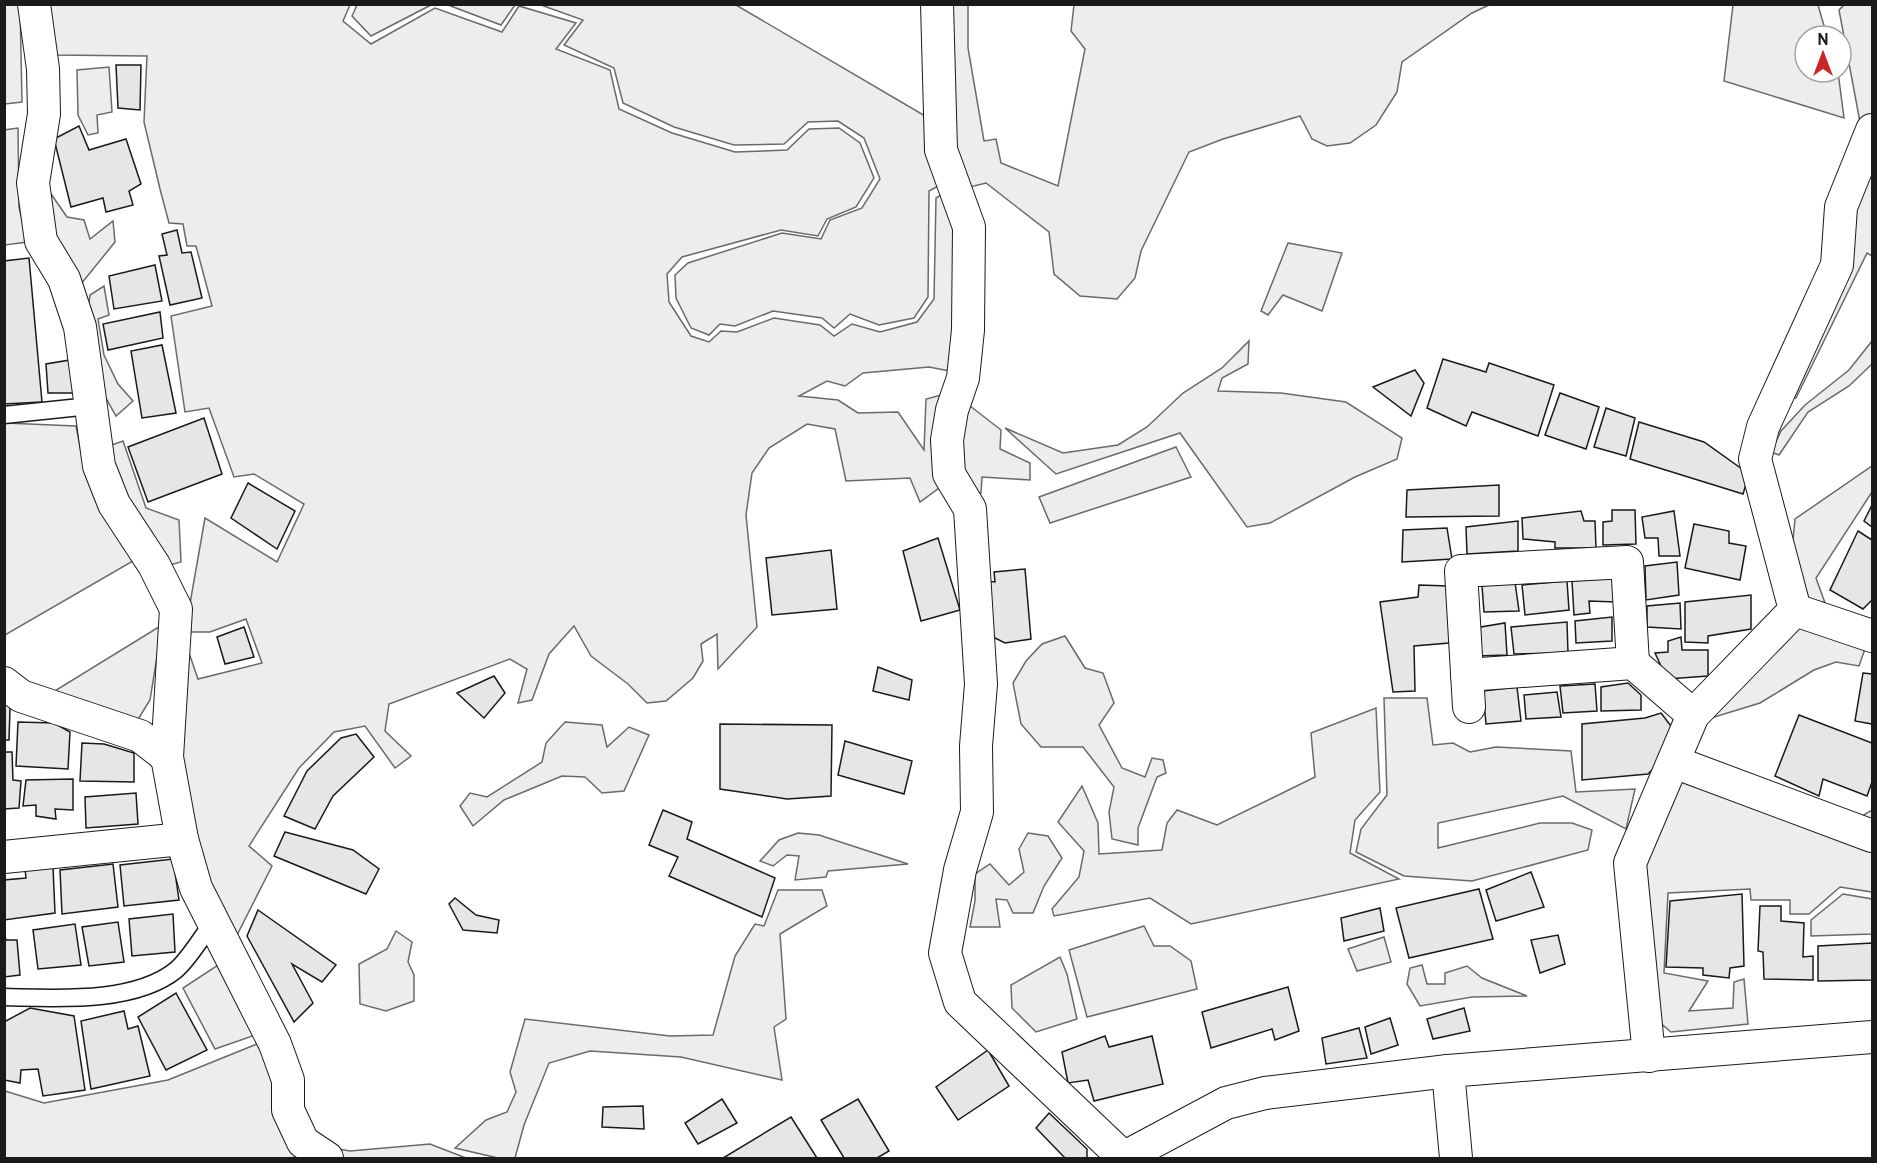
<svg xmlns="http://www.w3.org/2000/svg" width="1877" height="1163" font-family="Overpass,sans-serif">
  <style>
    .built { fill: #ededed; stroke: #6a6a6a; stroke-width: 1.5 }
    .building { fill: #e6e6e6; stroke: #1a1a1a; stroke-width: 1.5 }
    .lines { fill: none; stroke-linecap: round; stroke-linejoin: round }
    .lane-casing { stroke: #1a1a1a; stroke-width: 19 }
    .street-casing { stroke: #1a1a1a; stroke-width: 34 }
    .lane { stroke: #fff; stroke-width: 16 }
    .street { stroke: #fff; stroke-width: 32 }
  </style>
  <rect width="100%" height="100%" fill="#fff"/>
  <g class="built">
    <polygon points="5,5 20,5 22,102 5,104"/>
    <polygon points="43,5 350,5 343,21 371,44 435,8 502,32 519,6 576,23 556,49 610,70 619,109 672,133 735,152 787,150 809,129 839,128 860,143 874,178 856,207 827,219 818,236 781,230 682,257 667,274 669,302 691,336 709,342 721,331 737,332 774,318 820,325 834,336 852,324 880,332 917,322 934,299 936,198 946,192 959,231 955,372 929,367 863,373 845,386 827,381 799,396 838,400 858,413 898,412 924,450 926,399 949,393 943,485 920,502 910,478 846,481 835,429 807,424 769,448 752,473 746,515 757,627 718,669 717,634 701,644 703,661 693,678 666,701 647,703 628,684 591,656 574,626 549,654 532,700 518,703 527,669 510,659 389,704 385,731 411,756 395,768 365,726 334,732 299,768 249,846 272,866 235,939 214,895 195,839 176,753 188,650 198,679 262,663 246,619 210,632 185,632 205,518 277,562 304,504 254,474 234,477 209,408 185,412 171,316 212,306 196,246 187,246 183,224 169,223 160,189 144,122 147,56 52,55"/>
    <polygon points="357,5 357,4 431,5 371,36 352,16"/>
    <polygon points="448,5 515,5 501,25"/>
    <polygon points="541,5 736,5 932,120 942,184 929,191 928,297 914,318 879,325 850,314 834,328 822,318 773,311 735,326 720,324 709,335 691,328 676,298 675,275 688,263 782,233 821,239 830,220 862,208 880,179 864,138 838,121 808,122 784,144 734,145 674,127 623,103 614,68 564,45 583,20"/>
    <polygon points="946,5 968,5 968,48 984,141 996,139 1001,163 1058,186 1085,49 1071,31 1074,5 1489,5 1472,13 1402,62 1397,92 1376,125 1350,143 1327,146 1312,139 1300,116 1223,139 1189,152 1141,251 1135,278 1117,299 1080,296 1054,274 1049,232 986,183 970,187 950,149"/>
    <polygon points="1733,5 1818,5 1827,36 1805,36 1805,72 1838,72 1844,118 1724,81"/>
    <polygon points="1844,5 1872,5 1872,256 1867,253 1796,398 1788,398 1860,122 1839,10"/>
    <polygon points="109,67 112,112 97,115 98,133 88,135 78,115 77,70"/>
    <polygon points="18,128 19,207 27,242 5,245 4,130"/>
    <polygon points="49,191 67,217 84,220 90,239 113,221 115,242 81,284 46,230"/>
    <polygon points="1288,243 1342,253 1322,311 1283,295 1268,315 1261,311"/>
    <polygon points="104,286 109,315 98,319 104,355 118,384 133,401 116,416 93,375 88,312 90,295"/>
    <polygon points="1249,341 1248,364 1222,378 1218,391 1281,393 1346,402 1402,438 1397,459 1355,477 1270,523 1247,527 1180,433 1056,474 1005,428 1063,453 1118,445 1147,427 1183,393 1222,368"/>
    <polygon points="1872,341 1872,364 1849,386 1808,412 1779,455 1771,452 1781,431 1805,405 1849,370"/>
    <polygon points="965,402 1001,430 1000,449 1030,463 1030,480 982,477 981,493 968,491 956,426"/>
    <polygon points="5,423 76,426 83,462 133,561 5,635"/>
    <polygon points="123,441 146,508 179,520 181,562 170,565 128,507 109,446"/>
    <polygon points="1176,447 1191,477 1050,523 1039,497"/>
    <polygon points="1872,466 1872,492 1816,578 1825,603 1807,598 1791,561 1795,519"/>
    <polygon points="1798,622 1866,646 1859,666 1836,662 1814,670 1760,703 1708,719"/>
    <polygon points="162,625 150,700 137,721 53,692"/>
    <polygon points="1065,636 1085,668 1103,673 1114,703 1099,725 1122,768 1145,777 1152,758 1163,760 1166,773 1157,777 1138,828 1138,845 1112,839 1109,812 1114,787 1083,747 1041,747 1021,724 1013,683 1026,661 1042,644"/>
    <polygon points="1384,698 1427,698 1433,745 1453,743 1470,752 1496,747 1571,751 1576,792 1635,789 1626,829 1563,796 1438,823 1438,848 1540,823 1572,823 1592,830 1588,850 1472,881 1404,876 1356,852 1361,829 1387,795"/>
    <polygon points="1376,708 1380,792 1355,820 1350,853 1399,879 1191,924 1150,898 1054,916 1052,909 1079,877 1084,851 1058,822 1082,786 1098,823 1099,854 1162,850 1167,823 1177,810 1217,825 1315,777 1311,733"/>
    <polygon points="565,722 602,725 607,747 629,727 649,735 624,791 602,793 585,777 562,776 504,800 473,826 460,806 470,793 487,797 542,762 546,743"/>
    <polygon points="1676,778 1857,819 1872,810 1872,892 1840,887 1809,914 1790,914 1790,900 1751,900 1750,889 1668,893 1664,973 1708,981 1689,1011 1733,1008 1734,982 1744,979 1748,1024 1671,1032 1658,1021 1640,865"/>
    <polygon points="798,833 819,835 908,864 828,871 826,877 795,880 799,856 787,855 773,866 760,861 779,840"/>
    <polygon points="1028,833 1048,836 1062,858 1044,886 1033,913 1013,913 1007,900 996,899 1000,927 970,927 975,901 975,874 990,864 1009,885 1024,872 1019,849"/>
    <polygon points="778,890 822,890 827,906 780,934 786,1019 774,1027 782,1080 681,1057 590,1051 549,1063 524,1125 515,1158 498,1158 455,1148 486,1120 507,1112 516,1092 510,1072 525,1019 670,1036 713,1035 735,956 755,924 764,926"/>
    <polygon points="1843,894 1872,899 1872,934 1811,936 1811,920"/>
    <polygon points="1144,926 1154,946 1170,946 1191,961 1197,989 1087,1017 1069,950"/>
    <polygon points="396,931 412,942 408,962 414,975 414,1001 386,1011 360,1004 359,964 387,949"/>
    <polygon points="1384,937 1391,962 1357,971 1348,949"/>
    <polygon points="1060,957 1067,974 1077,1019 1036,1032 1012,1008 1011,985"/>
    <polygon points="218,965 258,1034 215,1049 183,988"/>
    <polygon points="1422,965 1427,984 1445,984 1445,973 1467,966 1482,978 1527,996 1472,997 1420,1006 1407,984 1410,968"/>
    <polygon points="262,1042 294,1141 350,1151 430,1144 466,1158 5,1158 5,1091 44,1103 168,1080"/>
  </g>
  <g class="building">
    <polygon points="116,65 141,65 140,110 118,108"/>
    <polygon points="79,126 89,150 126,139 141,184 129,191 133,205 106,212 103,198 71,207 54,139"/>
    <polygon points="177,230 182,253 191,252 202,298 170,305 159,256 167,255 162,234"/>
    <polygon points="29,258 42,402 4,404 4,261"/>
    <polygon points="155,265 162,301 114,309 109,276"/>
    <polygon points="160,312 163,338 108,350 103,324"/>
    <polygon points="162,345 176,413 142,418 131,351"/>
    <polygon points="76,359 77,393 48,393 46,364"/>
    <polygon points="1443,359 1486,372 1489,363 1554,385 1538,436 1472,412 1466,426 1427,408"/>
    <polygon points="1415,370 1424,383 1411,416 1373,387"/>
    <polygon points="1560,393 1599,407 1586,449 1545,435"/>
    <polygon points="1606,408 1635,418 1626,456 1594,447"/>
    <polygon points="204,418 222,474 148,502 128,447"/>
    <polygon points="1639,422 1704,442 1749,474 1743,494 1630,459"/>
    <polygon points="248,483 295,511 277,549 231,518"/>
    <polygon points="1499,485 1499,516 1406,517 1407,490"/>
    <polygon points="1872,505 1872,527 1864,521"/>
    <polygon points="1612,510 1635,510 1636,544 1603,545 1603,522 1612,521"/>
    <polygon points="1581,511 1584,521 1595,521 1596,548 1555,548 1555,542 1523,539 1522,518"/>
    <polygon points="1674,511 1680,556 1659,556 1658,538 1645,538 1642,517"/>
    <polygon points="1518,521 1518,551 1467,554 1466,527"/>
    <polygon points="1694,524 1729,531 1729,543 1746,546 1740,580 1685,568"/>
    <polygon points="1447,528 1452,559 1402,562 1403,530"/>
    <polygon points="1858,531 1872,540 1872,600 1863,609 1830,590"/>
    <polygon points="938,538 960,610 921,621 903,551"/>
    <polygon points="831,550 837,609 772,615 766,558"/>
    <polygon points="1677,562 1679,595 1646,600 1645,566"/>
    <polygon points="1025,569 1031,639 1005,643 993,637 987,581 995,582 994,572"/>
    <polygon points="1615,578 1616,602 1589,601 1590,613 1574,615 1572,581"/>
    <polygon points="1567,581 1569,610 1525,615 1522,585"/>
    <polygon points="1515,582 1519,611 1484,612 1482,586"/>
    <polygon points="1419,585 1448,586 1449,643 1414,646 1415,691 1393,692 1380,602 1418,597"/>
    <polygon points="1751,595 1751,629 1708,636 1708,643 1685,642 1685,602"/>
    <polygon points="1680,603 1681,629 1647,627 1647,606"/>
    <polygon points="1612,617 1612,641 1576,643 1575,621"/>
    <polygon points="1567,622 1568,653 1514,654 1511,627"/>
    <polygon points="1505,623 1507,655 1477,656 1475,628"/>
    <polygon points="244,627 254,657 225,664 217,637"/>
    <polygon points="1681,637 1682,650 1708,650 1708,676 1667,679 1655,653 1668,652 1668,641"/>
    <polygon points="878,667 912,680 909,700 873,691"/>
    <polygon points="1863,673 1872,674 1872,724 1855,721"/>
    <polygon points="494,676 505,693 484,718 457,693"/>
    <polygon points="1628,683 1641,695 1641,710 1601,711 1601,687"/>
    <polygon points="1595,684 1597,711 1563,713 1560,686"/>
    <polygon points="1517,687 1521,721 1486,724 1483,691"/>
    <polygon points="1557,692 1561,717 1526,719 1524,695"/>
    <polygon points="4,700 10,708 9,740 4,740"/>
    <polygon points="1661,713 1674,730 1661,761 1648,774 1582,780 1582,724 1645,718"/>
    <polygon points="1799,715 1872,743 1872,782 1867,796 1823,779 1819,796 1775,776"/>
    <polygon points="18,722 54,723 70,732 68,769 16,766"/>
    <polygon points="720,724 832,725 831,796 787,799 720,789"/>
    <polygon points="356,734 374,757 333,796 315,829 284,816 307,771 341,738"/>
    <polygon points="845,741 912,761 904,794 838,775"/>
    <polygon points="82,743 104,744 134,753 134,782 80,781"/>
    <polygon points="4,752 12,752 13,780 21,781 19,808 4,809"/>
    <polygon points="73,779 73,810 55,809 56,819 36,816 36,805 23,806 26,780"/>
    <polygon points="136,793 138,824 86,828 85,797"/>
    <polygon points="663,810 692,822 687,839 775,878 762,917 669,876 678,857 649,845"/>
    <polygon points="285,832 353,850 379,869 366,894 274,856"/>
    <polygon points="173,859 179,900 124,906 120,865"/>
    <polygon points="113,864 118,907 62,914 60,870"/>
    <polygon points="53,867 55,913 4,920 4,880 26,878 25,869"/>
    <polygon points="1531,872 1544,907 1496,921 1486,890"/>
    <polygon points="1479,889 1493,939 1409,958 1396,908"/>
    <polygon points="1742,894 1744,966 1730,968 1729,978 1703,975 1703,968 1666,967 1670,901"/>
    <polygon points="455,898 476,915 499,920 497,933 463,930 449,904"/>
    <polygon points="1760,906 1781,906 1781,921 1804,923 1803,957 1813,956 1813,980 1764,979 1763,952 1758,951"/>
    <polygon points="1380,908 1384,931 1344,941 1341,918"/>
    <polygon points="258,910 336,965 322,982 292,964 313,1003 294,1022 247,936"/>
    <polygon points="173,914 175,952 132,956 129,919"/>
    <polygon points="118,922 124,962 89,966 82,927"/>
    <polygon points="75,924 81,965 38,969 33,930"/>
    <polygon points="4,933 6,940 17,940 20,975 4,977"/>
    <polygon points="1558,935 1565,964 1540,973 1531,940"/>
    <polygon points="1872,943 1872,980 1818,981 1818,946"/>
    <polygon points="1288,987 1299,1031 1275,1040 1272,1029 1211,1048 1202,1012"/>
    <polygon points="176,993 207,1050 166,1070 138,1017"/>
    <polygon points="30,1008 74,1016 85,1090 43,1096 38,1069 21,1070 20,1083 4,1080 4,1022"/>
    <polygon points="1464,1008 1470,1031 1433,1039 1427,1019"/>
    <polygon points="124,1011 128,1029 138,1026 150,1076 91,1089 81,1021"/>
    <polygon points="1390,1018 1398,1045 1371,1054 1365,1027"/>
    <polygon points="1359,1028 1367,1058 1326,1064 1322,1038"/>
    <polygon points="1105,1036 1109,1047 1152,1036 1163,1084 1094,1101 1088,1080 1068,1083 1062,1052"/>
    <polygon points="988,1050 1009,1086 958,1120 936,1087"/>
    <polygon points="722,1099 737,1123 698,1144 685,1123"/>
    <polygon points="858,1099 889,1151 877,1158 844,1158 821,1120"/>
    <polygon points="643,1106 644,1129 602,1127 603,1107"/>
    <polygon points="1049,1113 1087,1149 1087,1158 1065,1158 1036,1128"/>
    <polygon points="791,1117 817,1158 723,1158"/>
  </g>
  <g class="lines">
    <g class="lane-casing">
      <g id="lane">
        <polyline points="4,415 90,406"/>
        <path d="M4,997C55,998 134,1004 176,970C190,958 201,937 213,923"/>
      </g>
    </g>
    <g class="street-casing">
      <g id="street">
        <polyline points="34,4 43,69 44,114 33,183 41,241 64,279 80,327 99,466 114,504 154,565 176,609 167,757 182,839 196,888 275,1044 288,1080 288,1110 303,1142 327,1158"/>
        <polyline points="937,4 941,150 969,227 968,330 963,378 952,410 947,440 949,474 970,509 981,684 976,746 977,812 960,870 945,953 960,1002 1124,1158"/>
        <polyline points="1795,610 1872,636"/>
        <polyline points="1467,675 1633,663 1693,715"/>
        <polyline points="4,683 21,696 140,736 167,757"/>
        <polyline points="1469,707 1461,571 1627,562 1633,663"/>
        <polyline points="1674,762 1872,836"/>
        <polyline points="4,857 182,839"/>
        <polyline points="1649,1056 1630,863 1693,715 1795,610 1755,459 1763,427 1837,265 1841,207 1872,130"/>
        <polyline points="1448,1071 1456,1158"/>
        <polyline points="1123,1158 1226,1103 1265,1093 1448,1071 1872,1037"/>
      </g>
    </g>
    <use href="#lane" class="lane"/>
    <use href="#street" class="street"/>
  </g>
  <rect width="1877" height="1163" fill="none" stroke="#1a1a1a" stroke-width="12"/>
  <g transform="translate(1823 54)"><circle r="28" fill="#ffffff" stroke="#a3a3a3" stroke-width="1.5"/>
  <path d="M0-4.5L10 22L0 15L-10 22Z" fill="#c62828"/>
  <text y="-9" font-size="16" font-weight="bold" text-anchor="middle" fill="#1a1a1a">N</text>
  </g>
</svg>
